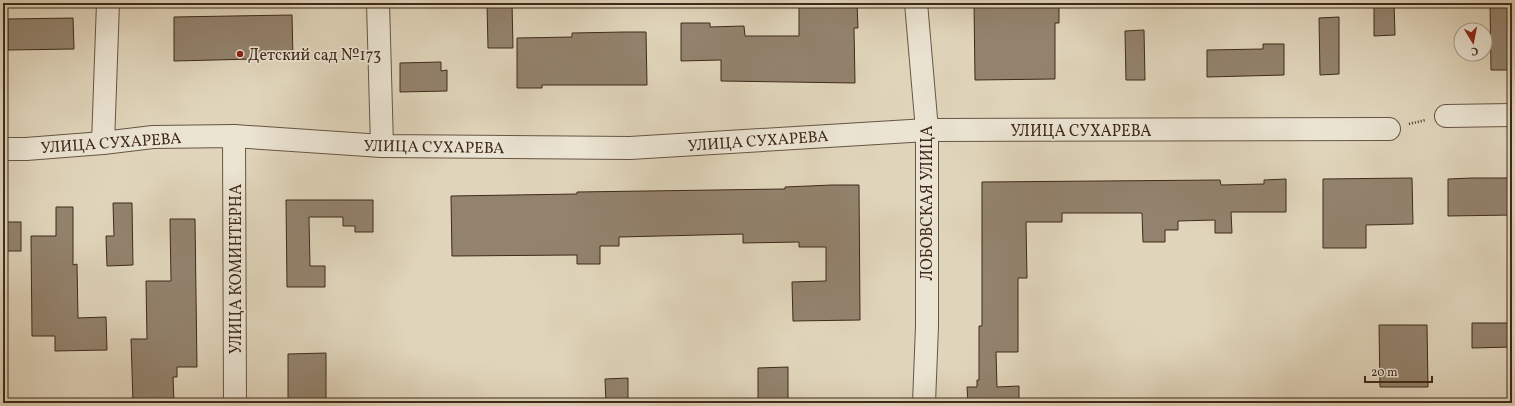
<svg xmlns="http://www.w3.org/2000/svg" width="1515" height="406" font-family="Vollkorn,serif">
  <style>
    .building { fill: #93836e; stroke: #3f2a1b }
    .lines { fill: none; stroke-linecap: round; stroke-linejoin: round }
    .street-casing { stroke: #675543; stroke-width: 24 }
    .path { stroke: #3f2a1b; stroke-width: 2.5; stroke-dasharray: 1 2; stroke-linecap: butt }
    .street { stroke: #ebe4d3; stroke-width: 22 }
    .poi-dot { fill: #8f2418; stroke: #ebe4d3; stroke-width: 1.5 }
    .labels { text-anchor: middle; stroke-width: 3.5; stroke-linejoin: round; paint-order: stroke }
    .poi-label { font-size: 16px; fill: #3f2a1b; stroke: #ebe4d3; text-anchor: start }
    .street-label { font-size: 16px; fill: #3f2a1b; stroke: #ebe4d3 }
  </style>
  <rect width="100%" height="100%" fill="#e0d5bb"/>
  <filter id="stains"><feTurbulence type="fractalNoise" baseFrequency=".005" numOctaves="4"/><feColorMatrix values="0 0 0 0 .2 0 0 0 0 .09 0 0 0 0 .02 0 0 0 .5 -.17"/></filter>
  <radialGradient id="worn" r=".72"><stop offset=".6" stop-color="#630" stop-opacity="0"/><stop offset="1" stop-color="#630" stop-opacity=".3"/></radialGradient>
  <g class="building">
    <polygon points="487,3 512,3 513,48 488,48"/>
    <polygon points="799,3 857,3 858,28 854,28 855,83 721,81 721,60 681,61 681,23 710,23 710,27 744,26 745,36 799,36"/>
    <polygon points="974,3 1059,3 1059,23 1055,23 1055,79 975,80"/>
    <polygon points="1374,3 1394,3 1395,35 1374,36"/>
    <polygon points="1490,3 1512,3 1512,70 1491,70"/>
    <polygon points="292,15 293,58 174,61 174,17"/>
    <polygon points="1339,17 1339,74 1320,75 1319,18"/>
    <polygon points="73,18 74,49 8,50 8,19"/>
    <polygon points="1144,30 1145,80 1126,80 1125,31"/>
    <polygon points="624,32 646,32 647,85 542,85 542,88 517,88 517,38 572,37 572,33"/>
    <polygon points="1263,44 1284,44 1284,75 1207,77 1207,50 1263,49"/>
    <polygon points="441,62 441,71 447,70 447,91 400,92 400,63"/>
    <polygon points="1412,178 1413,224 1366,225 1366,248 1323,248 1323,179"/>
    <polygon points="1472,178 1512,178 1512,215 1448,216 1448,179"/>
    <polygon points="1286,179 1286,212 1231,212 1232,233 1215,233 1215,220 1178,221 1178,230 1165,230 1165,242 1143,242 1142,213 1062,213 1062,222 1026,222 1027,278 1018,278 1018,352 996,352 997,387 1019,386 1019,403 968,403 967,387 977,387 977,380 979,380 979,326 982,326 982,182 1220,180 1221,185 1264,184 1264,180"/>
    <polygon points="832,185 859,185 860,320 793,321 792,282 826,281 826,247 799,247 799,242 743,243 743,234 619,237 619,246 600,246 600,264 577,264 577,255 452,256 451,196 577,194 577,192 785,189 785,187"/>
    <polygon points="286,200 373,200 373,232 355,232 355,226 343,226 343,217 309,217 310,266 325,266 325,287 287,287"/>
    <polygon points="113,203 132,203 133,265 107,266 106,236 114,236"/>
    <polygon points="56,207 73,207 73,265 77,264 78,318 106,317 107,350 55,351 55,336 32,336 31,236 56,236"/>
    <polygon points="170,219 195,219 197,367 177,367 177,377 173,377 174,403 133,403 131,339 147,339 146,281 171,281"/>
    <rect x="3" y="222" width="18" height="29"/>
    <polygon points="1472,323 1512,323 1512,347 1472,348"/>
    <polygon points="1379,325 1427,325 1428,387 1380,387"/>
    <polygon points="326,353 326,403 288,403 288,354"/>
    <polygon points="788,367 788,399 758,399 758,368"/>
    <polygon points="628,378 628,403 606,403 605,379"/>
  </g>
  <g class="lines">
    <g class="street-casing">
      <g id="street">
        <polyline points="378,3 382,146"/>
        <polyline points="916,3 927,130 927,326 924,403"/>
        <polyline points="1446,116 1512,115"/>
        <polyline points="234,136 235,403"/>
        <polyline points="103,143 108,3"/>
        <polyline points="3,149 26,149 103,143 153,137 234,136 382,146 630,148 927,130 1389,129"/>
      </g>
    </g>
    <polyline class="path" points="1409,124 1426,120"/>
    <use href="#street" class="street"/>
  </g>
  <circle class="poi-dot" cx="240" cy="54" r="4"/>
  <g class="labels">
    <g class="poi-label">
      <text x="248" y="60">Детский сад №173</text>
    </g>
    <g class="street-label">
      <text x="1081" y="136">УЛИЦА СУХАРЕВА</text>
      <text transform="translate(758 140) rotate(-4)" y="6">УЛИЦА СУХАРЕВА</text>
      <text transform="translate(111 142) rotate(-4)" y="6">УЛИЦА СУХАРЕВА</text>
      <text transform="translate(434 146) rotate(1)" y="6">УЛИЦА СУХАРЕВА</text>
      <text transform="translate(926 203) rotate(-90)" y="6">ЛОБОВСКАЯ УЛИЦА</text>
      <text transform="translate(235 269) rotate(-90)" y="6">УЛИЦА КОМИНТЕРНА</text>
    </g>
  </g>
  <rect width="1515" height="406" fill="none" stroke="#e0d5bb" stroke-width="16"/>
  <rect x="4" y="4" width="1507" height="398" fill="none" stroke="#3f2a1b" stroke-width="2"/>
  <rect x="8" y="8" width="1499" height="390" fill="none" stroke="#3f2a1b"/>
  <g transform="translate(1473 42) rotate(170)"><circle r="19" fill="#ebe4d3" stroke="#a69a89"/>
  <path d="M0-3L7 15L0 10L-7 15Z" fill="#8f2418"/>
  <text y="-6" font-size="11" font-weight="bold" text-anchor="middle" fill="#3f2a1b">С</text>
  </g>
  <path d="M1365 376v6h67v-6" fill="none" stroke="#3f2a1b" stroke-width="2"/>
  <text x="1371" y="376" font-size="12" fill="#3f2a1b" stroke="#ebe4d3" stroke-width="3" paint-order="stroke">20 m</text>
  <rect width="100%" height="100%" filter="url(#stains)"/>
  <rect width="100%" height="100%" fill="url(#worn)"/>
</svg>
